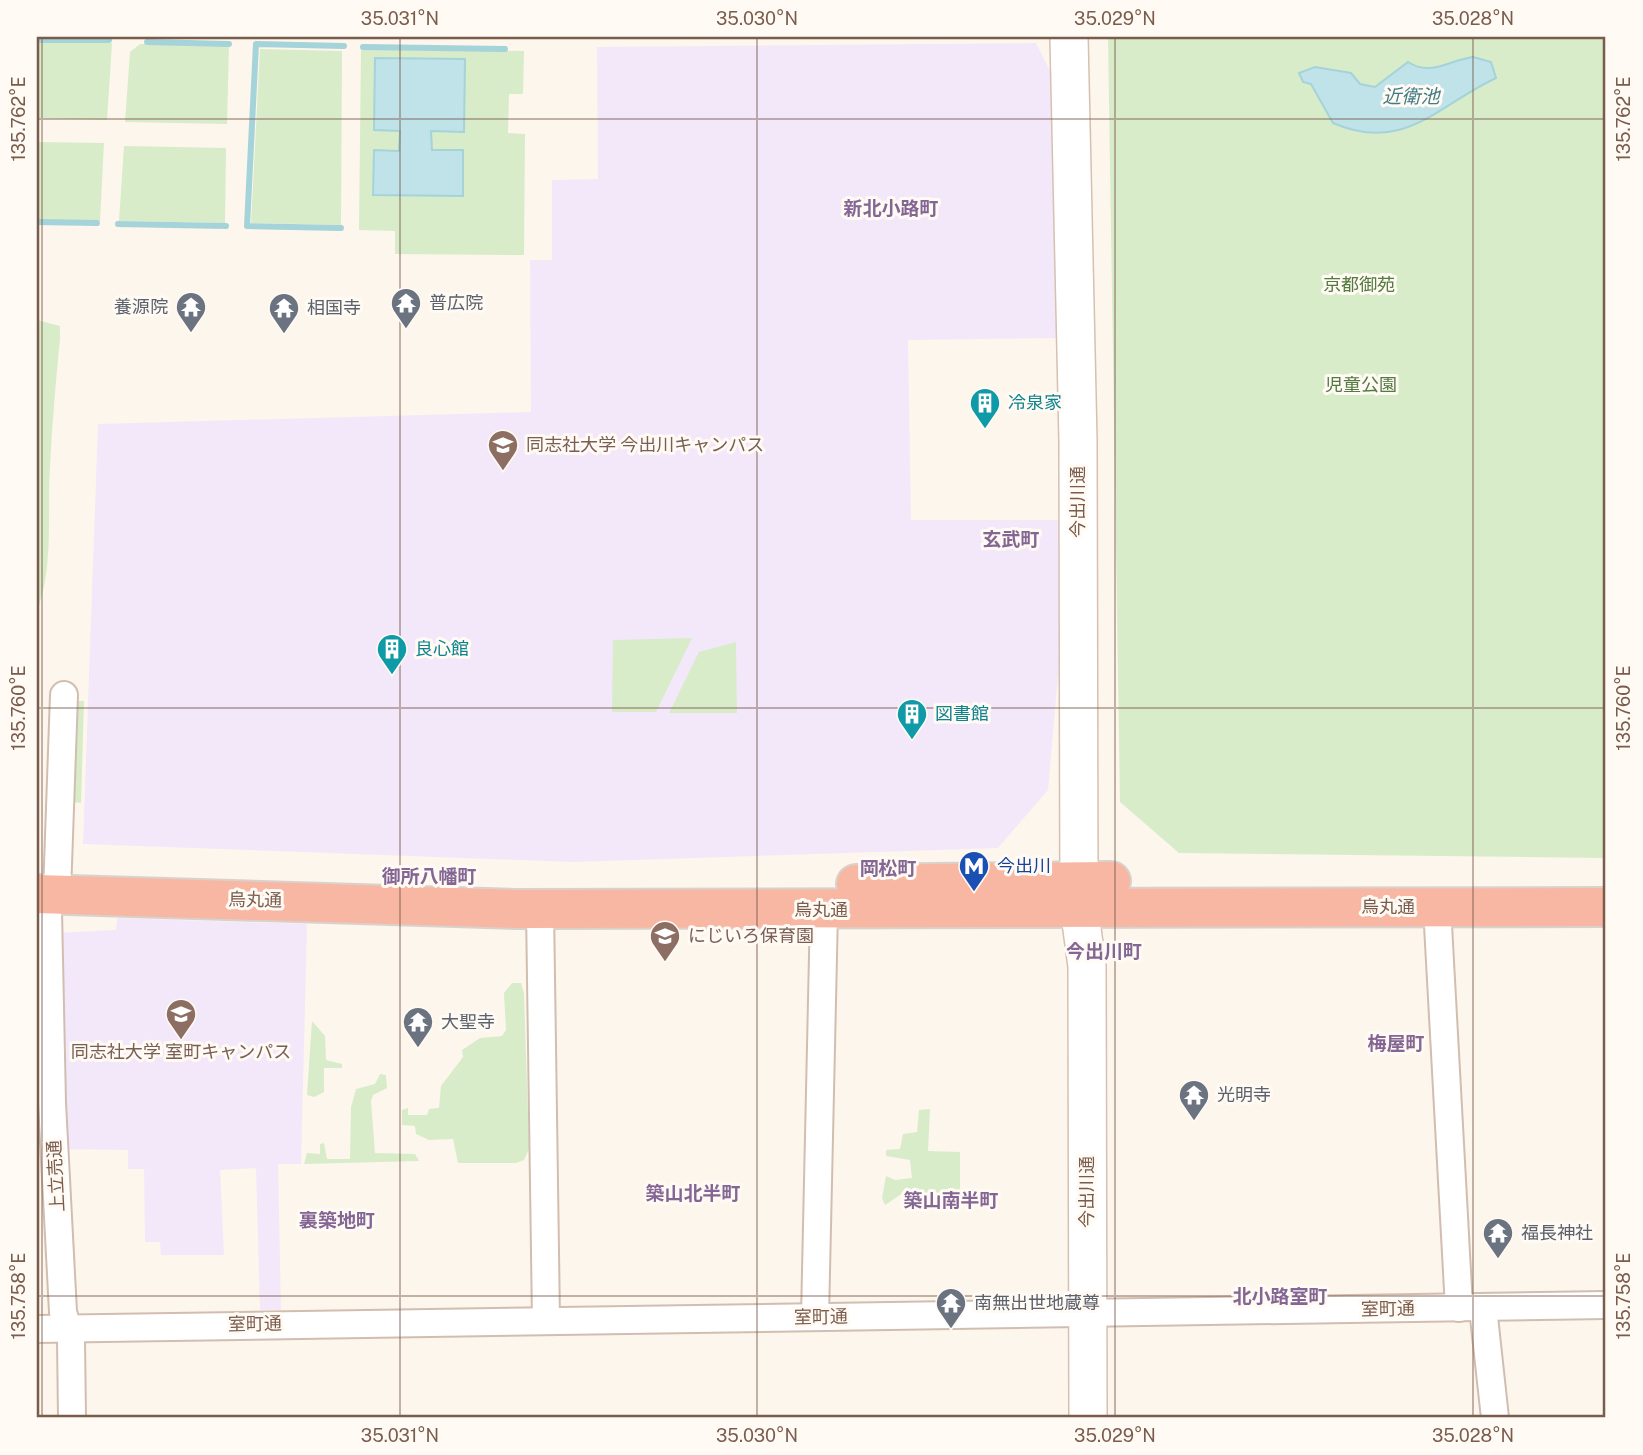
<svg xmlns="http://www.w3.org/2000/svg" width="1643" height="1455" font-family="'Public Sans','Noto Sans JP',sans-serif">
  <style>
    .education { fill: #f3e8fa }
    .green { fill: #d8ecc9 }
    .water { fill: #bfe3e8; stroke: #a5d3da; stroke-width: 2 }
    .lines { fill: none; stroke-linecap: round; stroke-linejoin: round }
    .stream { stroke: #a5d3da; stroke-width: 6 }
    .street-casing { stroke: #d1beb0; stroke-width: 30 }
    .secondary-casing { stroke: #d6c0b0; stroke-width: 40 }
    .highway-casing { stroke: #dad1cd; stroke-width: 42 }
    .street { stroke: #fff; stroke-width: 26 }
    .secondary { stroke: #fff; stroke-width: 37 }
    .highway { stroke: #f7b7a3; stroke-width: 38 }
    .ticks { fill: none; stroke: #7a5c4d; stroke-width: 2; stroke-opacity: 0.45 }
    .labels { text-anchor: middle; stroke-width: 6; stroke-linejoin: round; paint-order: stroke }
    .park-label { font-size: 18px; fill: #537a41; stroke: #fffaf3 }
    .worship-label { font-size: 18px; fill: #5b616d; stroke: #fffaf3; text-anchor: start }
    .culture-label { font-size: 18px; fill: #0d838f; stroke: #fffaf3; text-anchor: start }
    .education-label { font-size: 18px; fill: #785e54; stroke: #fffaf3; text-anchor: start }
    .street-label { font-size: 18px; fill: #7a5c4d; stroke: #fffaf3 }
    .transit-label { font-size: 18px; fill: #164399; stroke: #fffaf3; text-anchor: start }
    .water-label { font-size: 19px; font-style: italic; fill: #437c86; stroke: #fffaf3 }
    .neighbourhood-label { font-size: 19px; font-weight: bold; fill: #846695; stroke: #fffaf3 }
    .neatline { fill: none; stroke: #7a5c4d; stroke-width: 2.5 }
    .ticks-label { font-size: 18px; text-anchor: middle; fill: #7a5c4d }
  </style>
  <rect width="100%" height="100%" fill="#fdf6ec"/>
  <g class="education">
    <polygon points="1036,43 1050,71 1057,338 908,340 911,520 1062,520 1064,607 1048,790 998,848 573,862 83,844 98,424 531,412 530,260 552,260 552,180 598,179 597,47"/>
    <polygon points="117,918 307,924 301,1164 278,1164 281,1310 260,1310 256,1168 220,1170 224,1255 161,1255 160,1242 145,1242 144,1169 128,1169 128,1150 61,1149 55,933 116,930"/>
  </g>
  <g class="green">
    <polygon points="1108,37 1606,37 1606,858 1179,853 1120,802"/>
    <polygon points="37,43 112,43 107,120 37,118"/>
    <polygon points="140,44 229,46 227,124 125,122 130,52"/>
    <polygon points="260,49 342,51 341,225 251,223"/>
    <polygon points="361,49 524,51 523,94 509,94 508,133 525,134 524,255 395,254 395,231 359,230"/>
    <polygon points="37,142 104,143 100,221 37,220"/>
    <polygon points="124,146 226,148 225,223 119,221"/>
    <path d="M37,320L60,326V338C56,380 52,424 50,467C47,514 54,566 37,611Z"/>
    <polygon points="692,638 656,712 612,712 613,640"/>
    <polygon points="736,642 737,713 669,713 699,652"/>
    <polygon points="74,701 84,701 81,803 71,802"/>
    <polygon points="512,983 521,983 524,993 529,1149 524,1160 516,1163 458,1163 453,1139 429,1140 416,1134 415,1126 402,1125 402,1110 408,1108 408,1115 427,1115 429,1109 439,1108 441,1086 463,1057 462,1050 480,1038 502,1036 506,1030 504,993"/>
    <polygon points="312,1021 325,1036 326,1060 342,1064 342,1068 324,1068 324,1092 314,1097 307,1095"/>
    <polygon points="380,1074 386,1075 387,1088 373,1095 371,1101 375,1153 415,1154 419,1161 304,1164 307,1153 320,1154 320,1144 324,1143 327,1159 350,1159 351,1107 356,1089 375,1084"/>
    <path d="M930,1109L928,1151L960,1152V1204C947,1211 935,1212 921,1208L915,1193L906,1191L885,1205L882,1198L886,1176L895,1180L912,1178L910,1160L886,1156V1150L900,1149L903,1134L917,1132L919,1110Z"/>
  </g>
  <g class="water">
    <path d="M1473,57L1491,62L1496,78C1438,105 1404,154 1333,123L1311,84L1303,82L1299,73L1315,67L1351,73L1360,84L1375,87L1408,62C1431,77 1449,60 1473,57Z"/>
    <polygon points="375,58 465,59 464,132 431,131 432,150 463,150 463,196 373,195 374,150 399,151 400,131 374,130"/>
  </g>
  <g class="lines">
    <g class="stream">
      <polyline points="37,40 109,40"/>
      <polyline points="147,42 229,44"/>
      <polyline points="363,47 505,49"/>
      <polyline points="37,222 97,223"/>
      <polyline points="118,224 226,226"/>
      <polyline points="341,228 247,226 256,44 344,46"/>
    </g>
    <g class="street-casing">
      <g id="street">
        <polyline points="64,695 57,893 48,911 52,1103 63,1312 71,1339 72,1418"/>
        <polyline points="1437,907 1459,1308"/>
        <polyline points="540,909 546,1320"/>
        <polyline points="1483,1308 1495,1418"/>
        <polyline points="815,1317 824,911"/>
        <polyline points="37,1329 1606,1305"/>
      </g>
    </g>
    <g class="secondary-casing">
      <polyline id="secondary" points="1069,37 1078,441 1079,907 1087,966 1088,1418"/>
    </g>
    <g class="highway-casing">
      <g id="highway">
        <polyline points="856,884 1111,881"/>
        <polyline points="37,894 515,909 1606,907"/>
      </g>
    </g>
    <use href="#street" class="street"/>
    <use href="#secondary" class="secondary"/>
    <use href="#highway" class="highway"/>
  </g>
  <path class="ticks" d="M42,37V1418M400,37V1418M757,37V1418M1115,37V1418M1473,37V1418M37,119H1606M37,708H1606M37,1296H1606"/>
  <defs>
    <g id="temple-pin" transform="scale(1.575)"><path d="M0 17L-7.5 6A9.5 9.5 0 1 1 7.5 6Z" fill="#6b7280" stroke="#fffaf3"/><path d="M0-6L5-2H3V0L6.5 2.5H4V6H1.5V3h-3V6H-4V2.5H-6.5L-3 0V-2H-5Z" fill="#fff"/></g>
    <g id="building-pin" transform="scale(1.575)"><path d="M0 17L-7.5 6A9.5 9.5 0 1 1 7.5 6Z" fill="#0f9aa8" stroke="#fffaf3"/><path d="M-4-6H4V6H1V3H-1V6H-4ZM-2.5-4.3h1.7v1.8h-1.7ZM.8-4.3h1.7v1.8H.8ZM-2.5-1h1.7V.8h-1.7ZM.8-1h1.7V.8H.8Z" fill="#fff"/></g>
    <g id="university-pin" transform="scale(1.575)"><path d="M0 17L-7.5 6A9.5 9.5 0 1 1 7.5 6Z" fill="#8d6e63" stroke="#fffaf3"/><path d="M0-5L7-2L0 1L-7-2ZM-4 1L0 2.5L4 1V4Q0 6-4 4Z" fill="#fff"/></g>
    <g id="metro-pin" transform="scale(1.575)"><path d="M0 17L-7.5 6A9.5 9.5 0 1 1 7.5 6Z" fill="#1a4fb4" stroke="#fffaf3"/><path d="M-5.5 5V-5H-3L0 0L3-5H5.5V5H3V-.5L0 4L-3-.5V5Z" fill="#fff"/></g>
    <g id="school-pin" transform="scale(1.575)"><path d="M0 17L-7.5 6A9.5 9.5 0 1 1 7.5 6Z" fill="#8d6e63" stroke="#fffaf3"/><path d="M0-5L7-2L0 1L-7-2ZM-4 1L0 2.5L4 1V4Q0 6-4 4Z" fill="#fff"/></g>
  </defs>
  <g fill-rule="evenodd">
    <use href="#temple-pin" x="406" y="303"/>
    <use href="#temple-pin" x="191" y="307"/>
    <use href="#temple-pin" x="284" y="308"/>
    <use href="#building-pin" x="985" y="403"/>
    <use href="#university-pin" x="503" y="445"/>
    <use href="#building-pin" x="392" y="649"/>
    <use href="#building-pin" x="912" y="714"/>
    <use href="#metro-pin" x="974" y="866"/>
    <use href="#school-pin" x="665" y="936"/>
    <use href="#university-pin" x="181" y="1014"/>
    <use href="#temple-pin" x="418" y="1022"/>
    <use href="#temple-pin" x="1194" y="1095"/>
    <use href="#temple-pin" x="1498" y="1233"/>
    <use href="#temple-pin" x="951" y="1303"/>
  </g>
  <g class="labels">
    <g class="park-label">
      <text x="1359" y="291">京都御苑</text>
      <text x="1361" y="391">児童公園</text>
    </g>
    <g class="worship-label">
      <text x="429" y="309">普広院</text>
      <text x="168" y="313" text-anchor="end">養源院</text>
      <text x="307" y="314">相国寺</text>
      <text x="441" y="1028">大聖寺</text>
      <text x="1217" y="1101">光明寺</text>
      <text x="1521" y="1239">福長神社</text>
      <text x="974" y="1309">南無出世地蔵尊</text>
    </g>
    <g class="culture-label">
      <text x="1008" y="409">冷泉家</text>
      <text x="415" y="655">良心館</text>
      <text x="935" y="720">図書館</text>
    </g>
    <g class="education-label">
      <text x="526" y="451">同志社大学 今出川キャンパス</text>
      <text x="688" y="942">にじいろ保育園</text>
      <text x="181" y="1058" text-anchor="middle">同志社大学 室町キャンパス</text>
    </g>
    <g class="street-label">
      <text transform="translate(1078 502) rotate(-90)" y="6">今出川通</text>
      <text transform="translate(255 900) rotate(1)" y="6">烏丸通</text>
      <text x="1388" y="913">烏丸通</text>
      <text x="821" y="916">烏丸通</text>
      <text transform="translate(56 1176) rotate(-93)" y="6">上立売通</text>
      <text transform="translate(1087 1192) rotate(-90)" y="6">今出川通</text>
      <text transform="translate(1388 1309) rotate(-1)" y="6">室町通</text>
      <text transform="translate(821 1317) rotate(-1)" y="6">室町通</text>
      <text transform="translate(255 1324) rotate(-1)" y="6">室町通</text>
    </g>
    <g class="transit-label">
      <text x="997" y="872">今出川</text>
    </g>
    <g class="water-label">
      <text x="1411" y="103">近衛池</text>
    </g>
    <g class="neighbourhood-label">
      <text x="891" y="215">新北小路町</text>
      <text x="1011" y="546">玄武町</text>
      <text x="888" y="875">岡松町</text>
      <text x="429" y="883">御所八幡町</text>
      <text x="1104" y="958">今出川町</text>
      <text x="1396" y="1050">梅屋町</text>
      <text x="693" y="1200">築山北半町</text>
      <text x="951" y="1207">築山南半町</text>
      <text x="337" y="1227">裏築地町</text>
      <text x="1280" y="1303">北小路室町</text>
    </g>
  </g>
  <rect width="1643" height="1455" fill="none" stroke="#fffaf3" stroke-width="77"/>
  <rect x="38" y="38" width="1566" height="1378" class="neatline"/>
  <g class="ticks-label">
    <text x="400" y="25">35.031°N</text>
    <text x="757" y="25">35.030°N</text>
    <text x="1115" y="25">35.029°N</text>
    <text x="1473" y="25">35.028°N</text>
    <text transform="translate(1624 119) rotate(-90)" y="6">135.762°E</text>
    <text transform="translate(19 119) rotate(-90)" y="6">135.762°E</text>
    <text transform="translate(1624 708) rotate(-90)" y="6">135.760°E</text>
    <text transform="translate(19 708) rotate(-90)" y="6">135.760°E</text>
    <text transform="translate(1624 1296) rotate(-90)" y="6">135.758°E</text>
    <text transform="translate(19 1296) rotate(-90)" y="6">135.758°E</text>
    <text x="400" y="1442">35.031°N</text>
    <text x="757" y="1442">35.030°N</text>
    <text x="1115" y="1442">35.029°N</text>
    <text x="1473" y="1442">35.028°N</text>
  </g>
</svg>
